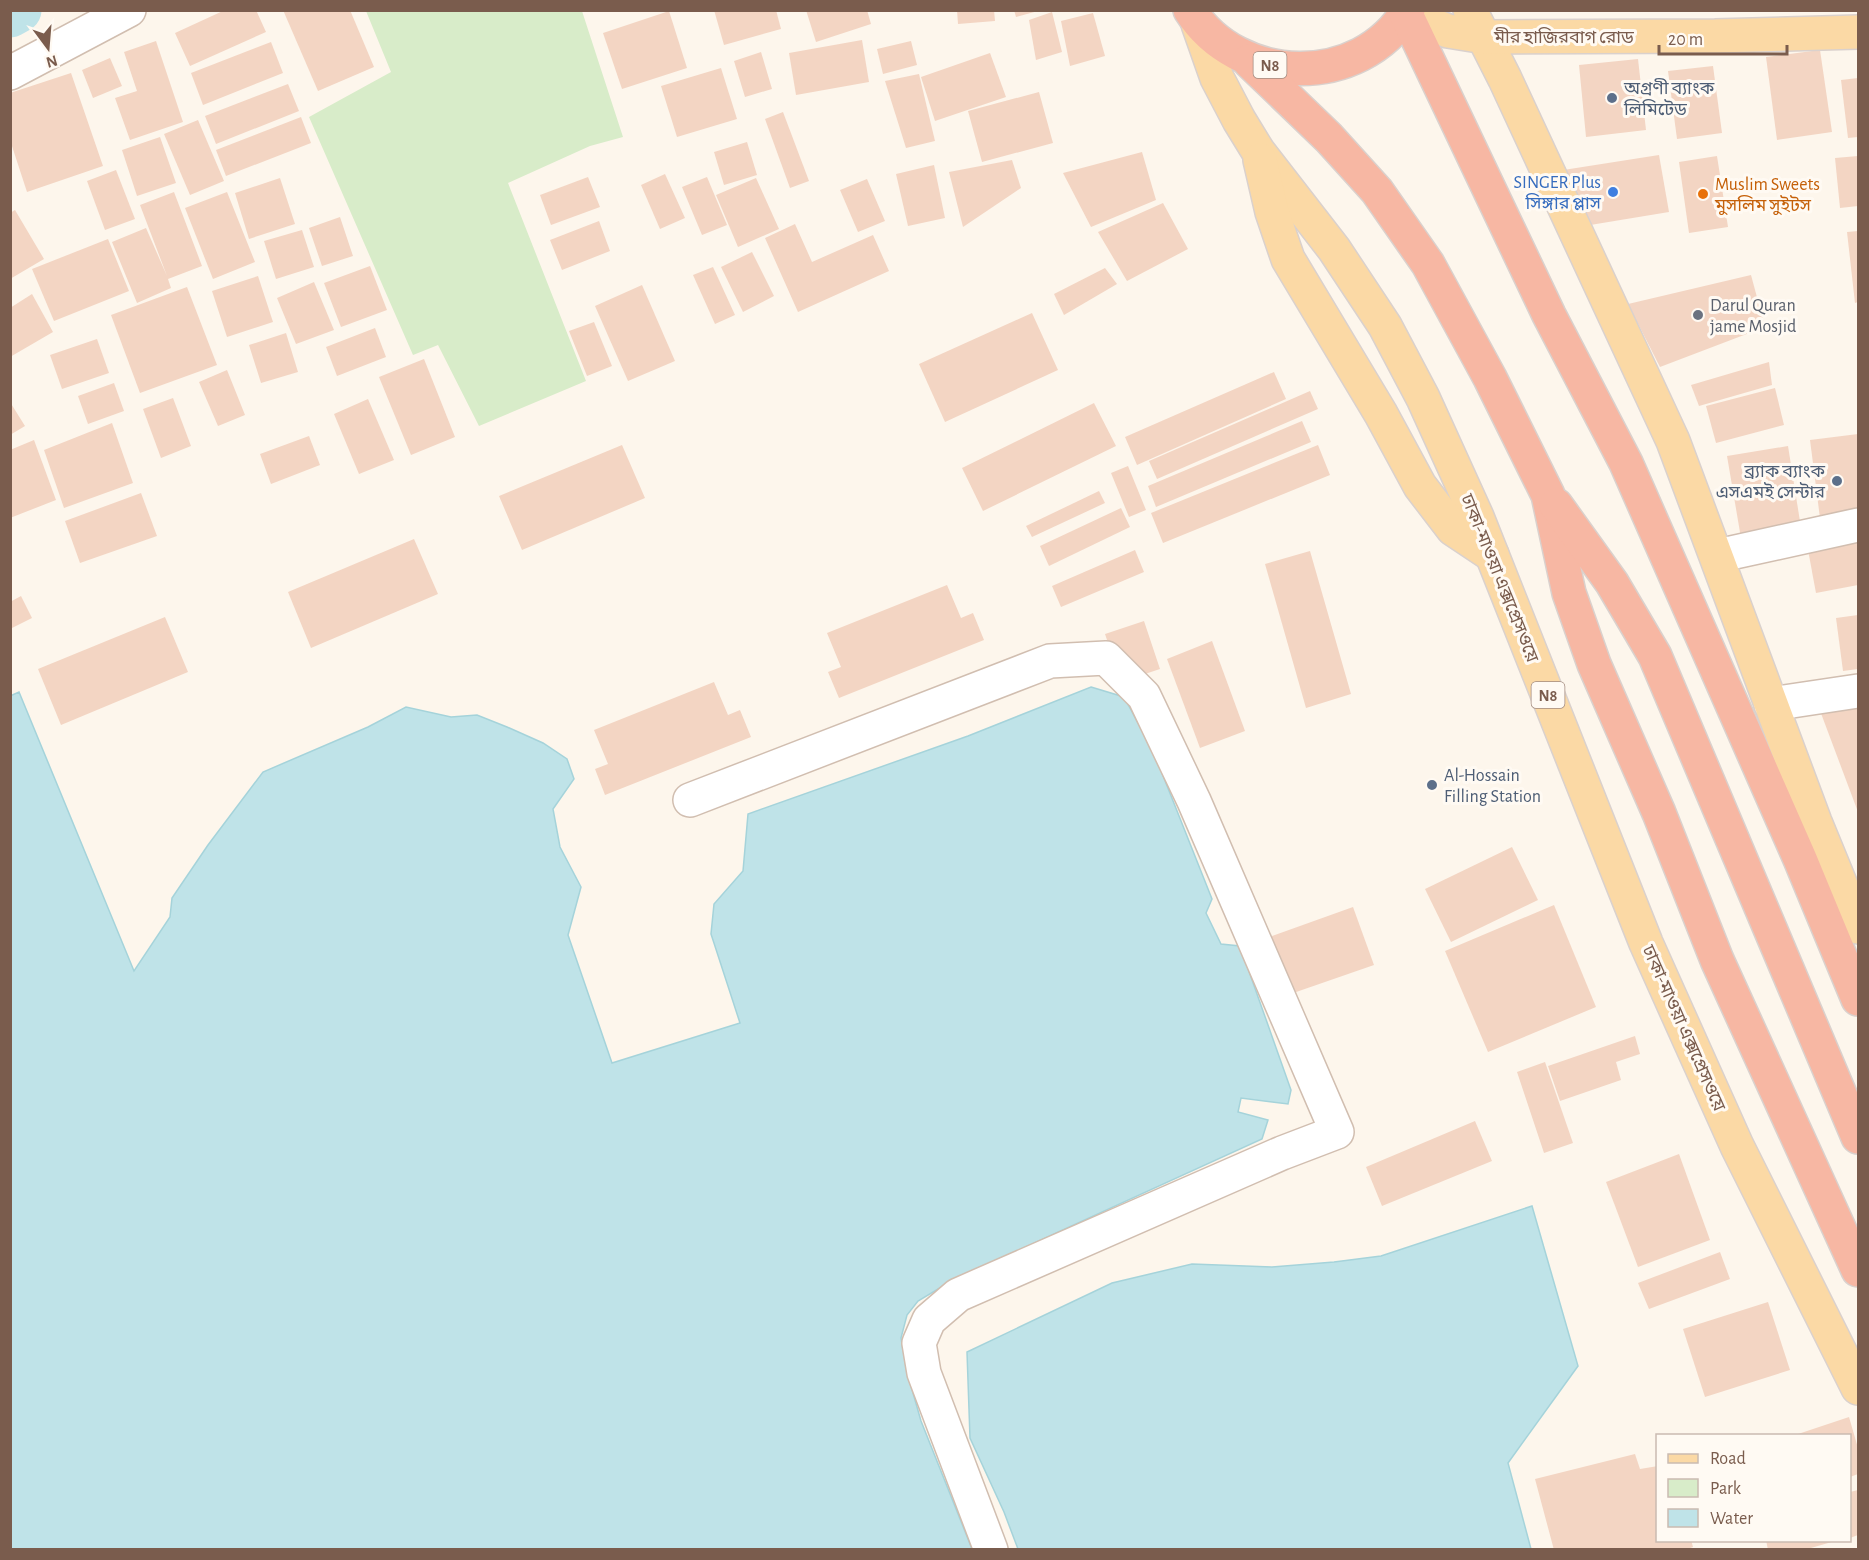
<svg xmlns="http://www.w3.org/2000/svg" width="1869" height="1560" font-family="'Alegreya Sans','Noto Sans Bengali',sans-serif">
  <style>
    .green { fill: #d8ecc9 }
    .water { fill: #bfe3e8; stroke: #a5d3da; stroke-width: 1.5 }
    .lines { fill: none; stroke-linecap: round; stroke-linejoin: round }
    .canal { stroke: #bfe3e8; stroke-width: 45 }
    .building { fill: #f3d5c3 }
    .minor-casing { stroke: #d1beb0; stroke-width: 36 }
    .major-casing { stroke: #dad1cd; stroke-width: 36 }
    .highway-casing { stroke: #dad1cd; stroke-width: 36 }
    .minor { stroke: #fff; stroke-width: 33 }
    .major { stroke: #fbd9a5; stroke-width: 33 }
    .highway { stroke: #f7b7a3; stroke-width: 33 }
    .service-dot { fill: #5c6f8a; stroke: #fffaf3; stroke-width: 2 }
    .shop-dot { fill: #3f7fe0; stroke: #fffaf3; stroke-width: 2 }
    .food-dot { fill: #e8710a; stroke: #fffaf3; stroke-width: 2 }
    .worship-dot { fill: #6b7280; stroke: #fffaf3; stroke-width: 2 }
    .labels { text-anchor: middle; stroke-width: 6; stroke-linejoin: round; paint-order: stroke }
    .shield { fill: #fffaf3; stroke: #a28b7f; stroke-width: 1.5 }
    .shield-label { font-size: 16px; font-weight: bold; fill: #7a5c4d }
    .street-label { font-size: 18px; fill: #7a5c4d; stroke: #fffaf3 }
    .service-label { font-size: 18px; fill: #4e5e75; stroke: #fffaf3; text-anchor: start }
    .shop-label { font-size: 18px; fill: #366cbe; stroke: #fffaf3; text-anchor: end }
    .food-label { font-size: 18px; fill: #c56008; stroke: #fffaf3; text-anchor: start }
    .worship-label { font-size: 18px; fill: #5b616d; stroke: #fffaf3; text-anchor: start }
  </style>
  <rect width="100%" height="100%" fill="#fdf6ec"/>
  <polygon class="green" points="366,11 582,11 623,137 590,146 508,183 586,381 479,426 438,345 413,355 309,117 391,72"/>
  <g class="water">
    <polygon points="1091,687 1124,697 1154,753 1212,899 1206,913 1221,944 1240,946 1291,1090 1288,1104 1241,1098 1238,1112 1268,1120 1262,1139 953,1280 918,1301 907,1315 901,1338 907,1372 921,1421 972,1549 11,1549 10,696 19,692 134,971 170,917 172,898 208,845 263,772 368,727 406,707 451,717 477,715 507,727 543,743 567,759 574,779 553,809 560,847 581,887 568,935 612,1063 740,1023 711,934 714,904 743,871 748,814 968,736"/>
    <polygon points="1532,1206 1578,1366 1508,1463 1531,1549 1018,1549 1004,1512 970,1438 967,1352 1112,1283 1192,1264 1272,1267 1334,1262 1381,1256"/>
  </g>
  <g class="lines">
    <polyline class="canal" points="10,15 19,10"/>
  </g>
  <g class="building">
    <polygon points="225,10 256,10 266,32 190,66 175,33"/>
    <polygon points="283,10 350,10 374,67 318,91"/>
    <polygon points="714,10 776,10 781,29 724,45"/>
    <polygon points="806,10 867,10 871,24 816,42"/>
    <polygon points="957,10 994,10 995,21 958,24"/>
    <polygon points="1014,10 1038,10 1038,11 1016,17"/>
    <polygon points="669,11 687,68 622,89 603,33"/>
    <polygon points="1052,12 1062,52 1036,60 1029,20"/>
    <polygon points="1093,13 1105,56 1070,66 1061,21"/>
    <polygon points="862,40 869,82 796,95 789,53"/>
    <polygon points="156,41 183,122 130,140 115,98 137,91 124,52"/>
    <polygon points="911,41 917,65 883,74 877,49"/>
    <polygon points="271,42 283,73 203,105 191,73"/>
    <polygon points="1820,50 1832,132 1777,140 1766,57"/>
    <polygon points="761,52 772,89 745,97 734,61"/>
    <polygon points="990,53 1006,97 935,121 921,77"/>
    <polygon points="110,58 122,86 93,98 82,70"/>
    <polygon points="1638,59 1646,130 1586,137 1579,65"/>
    <polygon points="1713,66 1722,133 1677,139 1668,71"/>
    <polygon points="721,68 737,119 677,137 661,86"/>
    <polygon points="71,73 103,166 27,192 10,140 10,93"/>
    <polygon points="919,74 935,141 906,148 885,81"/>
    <polygon points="1858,78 1858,137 1848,138 1841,80"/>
    <polygon points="288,84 299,111 216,144 205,116"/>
    <polygon points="1039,92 1053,143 982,162 968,111"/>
    <polygon points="783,112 809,181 790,188 765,119"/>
    <polygon points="301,117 311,143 226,176 216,150"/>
    <polygon points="198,120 224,181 190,195 164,134"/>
    <polygon points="160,137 176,183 137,196 122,150"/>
    <polygon points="747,142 757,175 724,185 714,152"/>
    <polygon points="1142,152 1156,200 1091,227 1063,173"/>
    <polygon points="1659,155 1669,212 1566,229 1557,171"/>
    <polygon points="1717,156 1728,227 1689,233 1679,162"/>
    <polygon points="1858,156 1858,206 1840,208 1835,158"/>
    <polygon points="1012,160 1021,188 963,227 949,172"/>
    <polygon points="934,165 945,218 908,226 896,174"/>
    <polygon points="116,170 135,219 105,230 87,181"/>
    <polygon points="665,174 685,218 660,229 641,185"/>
    <polygon points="588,177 600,207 551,225 540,195"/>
    <polygon points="707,177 727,225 702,235 682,187"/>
    <polygon points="280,178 295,224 249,239 235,193"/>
    <polygon points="756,178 779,229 738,247 716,195"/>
    <polygon points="867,179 885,221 858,232 840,190"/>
    <polygon points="174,192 202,266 168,279 171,288 137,303 112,242 146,228 167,276 140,205"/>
    <polygon points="227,192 255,262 213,279 185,208"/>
    <polygon points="1163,203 1188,249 1127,281 1098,232"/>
    <polygon points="15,210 44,259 10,279 10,213"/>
    <polygon points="340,217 353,256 322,266 309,228"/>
    <polygon points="599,221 610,251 562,270 550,240"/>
    <polygon points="795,224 812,262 873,235 889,271 798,312 765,238"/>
    <polygon points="302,230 314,267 276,279 264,241"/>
    <polygon points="1858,231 1858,302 1855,303 1847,232"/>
    <polygon points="108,239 129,291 54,321 32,269"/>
    <polygon points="752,252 774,296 743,312 721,267"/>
    <polygon points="370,266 387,310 341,327 324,283"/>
    <polygon points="713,267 735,315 715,324 693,275"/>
    <polygon points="1105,268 1117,284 1064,315 1054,294"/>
    <polygon points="1751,275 1765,327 1660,367 1628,304"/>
    <polygon points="258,276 273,322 227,337 212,291"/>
    <polygon points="314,282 334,330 296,344 277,298"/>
    <polygon points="642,285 675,361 628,381 595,306"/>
    <polygon points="187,287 217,365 140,393 111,315"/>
    <polygon points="32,294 53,332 10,357 10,308"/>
    <polygon points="1032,313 1058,370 945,422 919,364"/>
    <polygon points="594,322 612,366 587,376 569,331"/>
    <polygon points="375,328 386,357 337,376 326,347"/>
    <polygon points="286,333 298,372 261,383 249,345"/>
    <polygon points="97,339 109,373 62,389 50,355"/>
    <polygon points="424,359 455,437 411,455 379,377"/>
    <polygon points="1769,362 1772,385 1699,406 1691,385"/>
    <polygon points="227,370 245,415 218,426 199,382"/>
    <polygon points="1274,372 1286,399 1137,465 1125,437"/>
    <polygon points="114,383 124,411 88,424 78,396"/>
    <polygon points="1775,388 1784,425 1716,443 1706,406"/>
    <polygon points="1310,391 1318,409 1157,479 1149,461"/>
    <polygon points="173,398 191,446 161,458 143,409"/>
    <polygon points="368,399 394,460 359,474 334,414"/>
    <polygon points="10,402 25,426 10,435"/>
    <polygon points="1094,403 1116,446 983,511 962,468"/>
    <polygon points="1302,421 1311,442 1156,507 1148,486"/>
    <polygon points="112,423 133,483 64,508 44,450"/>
    <polygon points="1858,434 1858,521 1821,526 1810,440"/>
    <polygon points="309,436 320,465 271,484 260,454"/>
    <polygon points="34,440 56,500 10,518 10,450"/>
    <polygon points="622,445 645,498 522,550 499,496"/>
    <polygon points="1318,445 1330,475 1163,543 1151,513"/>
    <polygon points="1788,446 1802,534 1742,544 1727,456"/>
    <polygon points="1128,466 1146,510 1129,517 1111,473"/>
    <polygon points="1099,491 1105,503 1032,537 1026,526"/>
    <polygon points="141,493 157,536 80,563 65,521"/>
    <polygon points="1121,508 1130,527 1049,566 1040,546"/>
    <polygon points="414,539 438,594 311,648 288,592"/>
    <polygon points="1858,541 1858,585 1816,593 1808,550"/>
    <polygon points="1135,550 1144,572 1061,607 1052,586"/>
    <polygon points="1310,551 1351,694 1306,708 1265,564"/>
    <polygon points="947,585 961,618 973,613 984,640 839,698 828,672 841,667 827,633"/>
    <polygon points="21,596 32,618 10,629 10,602"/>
    <polygon points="1858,615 1858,669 1843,671 1836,618"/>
    <polygon points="165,617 188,672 61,725 38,669"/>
    <polygon points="1144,621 1160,669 1121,682 1105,634"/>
    <polygon points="1212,641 1245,731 1200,748 1167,659"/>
    <polygon points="714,682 728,715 740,710 751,737 605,795 595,769 608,764 594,730"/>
    <polygon points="1858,700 1858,812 1819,708"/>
    <polygon points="1512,847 1538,900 1451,942 1425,889"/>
    <polygon points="1554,905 1596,1007 1488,1052 1445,951"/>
    <polygon points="1353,907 1374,965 1276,999 1255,942"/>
    <polygon points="1635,1036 1640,1054 1616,1062 1621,1080 1560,1101 1548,1066"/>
    <polygon points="1545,1062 1573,1143 1544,1153 1517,1072"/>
    <polygon points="1475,1121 1492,1161 1382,1206 1366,1167"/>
    <polygon points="1679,1154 1710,1240 1638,1267 1606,1182"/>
    <polygon points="1720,1252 1730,1279 1649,1309 1638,1283"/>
    <polygon points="1768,1302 1790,1370 1705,1397 1683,1329"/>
    <polygon points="1849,1417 1858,1448 1858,1474 1850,1477 1850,1436 1792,1436"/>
    <polygon points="1635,1454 1640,1469 1658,1466 1658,1540 1691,1540 1693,1547 1685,1550 1554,1550 1535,1479"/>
    <polygon points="1858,1490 1858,1535 1850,1538 1850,1492"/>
    <polygon points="1766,1540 1835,1540 1835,1541 1804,1550 1768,1550"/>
  </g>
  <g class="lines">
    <g class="minor-casing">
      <g id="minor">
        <polyline points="10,73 129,10"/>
        <polyline points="1717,556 1858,525"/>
        <polyline points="1771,704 1858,691"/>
        <polyline points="690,800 1050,661 1106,658 1144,696 1194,801 1337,1132 1282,1153 958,1295 929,1320 919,1343 924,1373 991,1550"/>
      </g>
    </g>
    <g class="major-casing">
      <g id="major">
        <polyline points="1470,10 1505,79 1673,441 1815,822 1858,927"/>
        <polyline points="1406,14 1448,31 1485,37 1715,36 1858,32"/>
        <polyline points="1198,24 1217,78 1239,120 1258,151 1334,249 1385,326 1423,398 1477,517 1646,943 1737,1146 1858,1388"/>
        <polyline points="1260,160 1272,212 1288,259 1381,414 1420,486 1453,529 1492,555"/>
      </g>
    </g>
    <g class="highway-casing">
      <g id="highway">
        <path d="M1190,10C1238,86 1360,90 1408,10"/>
        <polyline points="1406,14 1549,315 1626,463 1800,859 1858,999"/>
        <polyline points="1249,61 1329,138 1377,191 1428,264 1490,378 1548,495 1569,593 1594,664 1659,813 1717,960 1858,1270"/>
        <polyline points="1556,505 1612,583 1655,656 1858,1137"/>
      </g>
    </g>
    <use href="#minor" class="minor"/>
    <use href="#major" class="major"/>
    <use href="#highway" class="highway"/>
  </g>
  <g class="service-dot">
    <circle cx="1612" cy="98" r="6"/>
    <circle cx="1837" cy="481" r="6"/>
    <circle cx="1432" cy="785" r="6"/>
  </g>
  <circle class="shop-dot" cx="1613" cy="192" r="6"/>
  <circle class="food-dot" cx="1703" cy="194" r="6"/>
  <circle class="worship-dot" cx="1698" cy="315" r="6"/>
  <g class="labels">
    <g class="shield">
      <rect x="1253.5" y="52" width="33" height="26" rx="4.5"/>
      <rect x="1531.5" y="682" width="33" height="26" rx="4.5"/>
    </g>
    <g class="shield-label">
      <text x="1270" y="71">N8</text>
      <text x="1548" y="701">N8</text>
    </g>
    <g class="street-label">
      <text x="1564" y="43">মীর হাজিরবাগ রোড</text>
      <text transform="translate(1500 578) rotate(68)" y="6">ঢাকা-মাওয়া এক্সপ্রেসওয়ে</text>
      <text transform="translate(1684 1028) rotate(66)" y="6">ঢাকা-মাওয়া এক্সপ্রেসওয়ে</text>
    </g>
    <g class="service-label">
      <text x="1624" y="94">অগ্রণী ব্যাংক<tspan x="1624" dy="21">লিমিটেড</tspan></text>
      <text x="1825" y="477" text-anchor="end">ব্র্যাক ব্যাংক<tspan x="1825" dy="21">এসএমই সেন্টার</tspan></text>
      <text x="1444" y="781">Al-Hossain<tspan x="1444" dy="21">Filling Station</tspan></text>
    </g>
    <g class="shop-label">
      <text x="1601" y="188">SINGER Plus<tspan x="1601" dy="21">সিঙ্গার প্লাস</tspan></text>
    </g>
    <g class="food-label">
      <text x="1715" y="190">Muslim Sweets<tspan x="1715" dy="21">মুসলিম সুইটস</tspan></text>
    </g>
    <g class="worship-label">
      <text x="1710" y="311">Darul Quran<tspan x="1710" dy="21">jame Mosjid</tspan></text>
    </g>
  </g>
  <rect width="1869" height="1560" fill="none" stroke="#7a5c4d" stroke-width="24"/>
  <rect x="1656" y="1434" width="195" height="108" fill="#fffaf3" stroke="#cabbb1" stroke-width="1.5"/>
  <rect x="1668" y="1454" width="30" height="9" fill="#fbd9a5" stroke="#cabbb1" stroke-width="1.5"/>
  <text x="1710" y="1464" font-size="18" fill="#7a5c4d">Road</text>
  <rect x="1668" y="1479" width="30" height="18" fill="#d8ecc9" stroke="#cabbb1" stroke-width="1.5"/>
  <text x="1710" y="1494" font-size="18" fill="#7a5c4d">Park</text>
  <rect x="1668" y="1509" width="30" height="18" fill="#bfe3e8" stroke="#cabbb1" stroke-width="1.5"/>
  <text x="1710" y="1524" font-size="18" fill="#7a5c4d">Water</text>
  <g transform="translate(48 48) rotate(164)" stroke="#fffaf3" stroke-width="4.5" paint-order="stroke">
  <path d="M0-4.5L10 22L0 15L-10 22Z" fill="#7a5c4d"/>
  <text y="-9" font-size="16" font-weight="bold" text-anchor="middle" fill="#7a5c4d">N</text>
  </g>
  <path d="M1659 45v9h128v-9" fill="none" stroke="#7a5c4d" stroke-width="3"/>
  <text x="1668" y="45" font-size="18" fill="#7a5c4d" stroke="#fffaf3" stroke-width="4.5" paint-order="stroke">20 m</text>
</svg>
